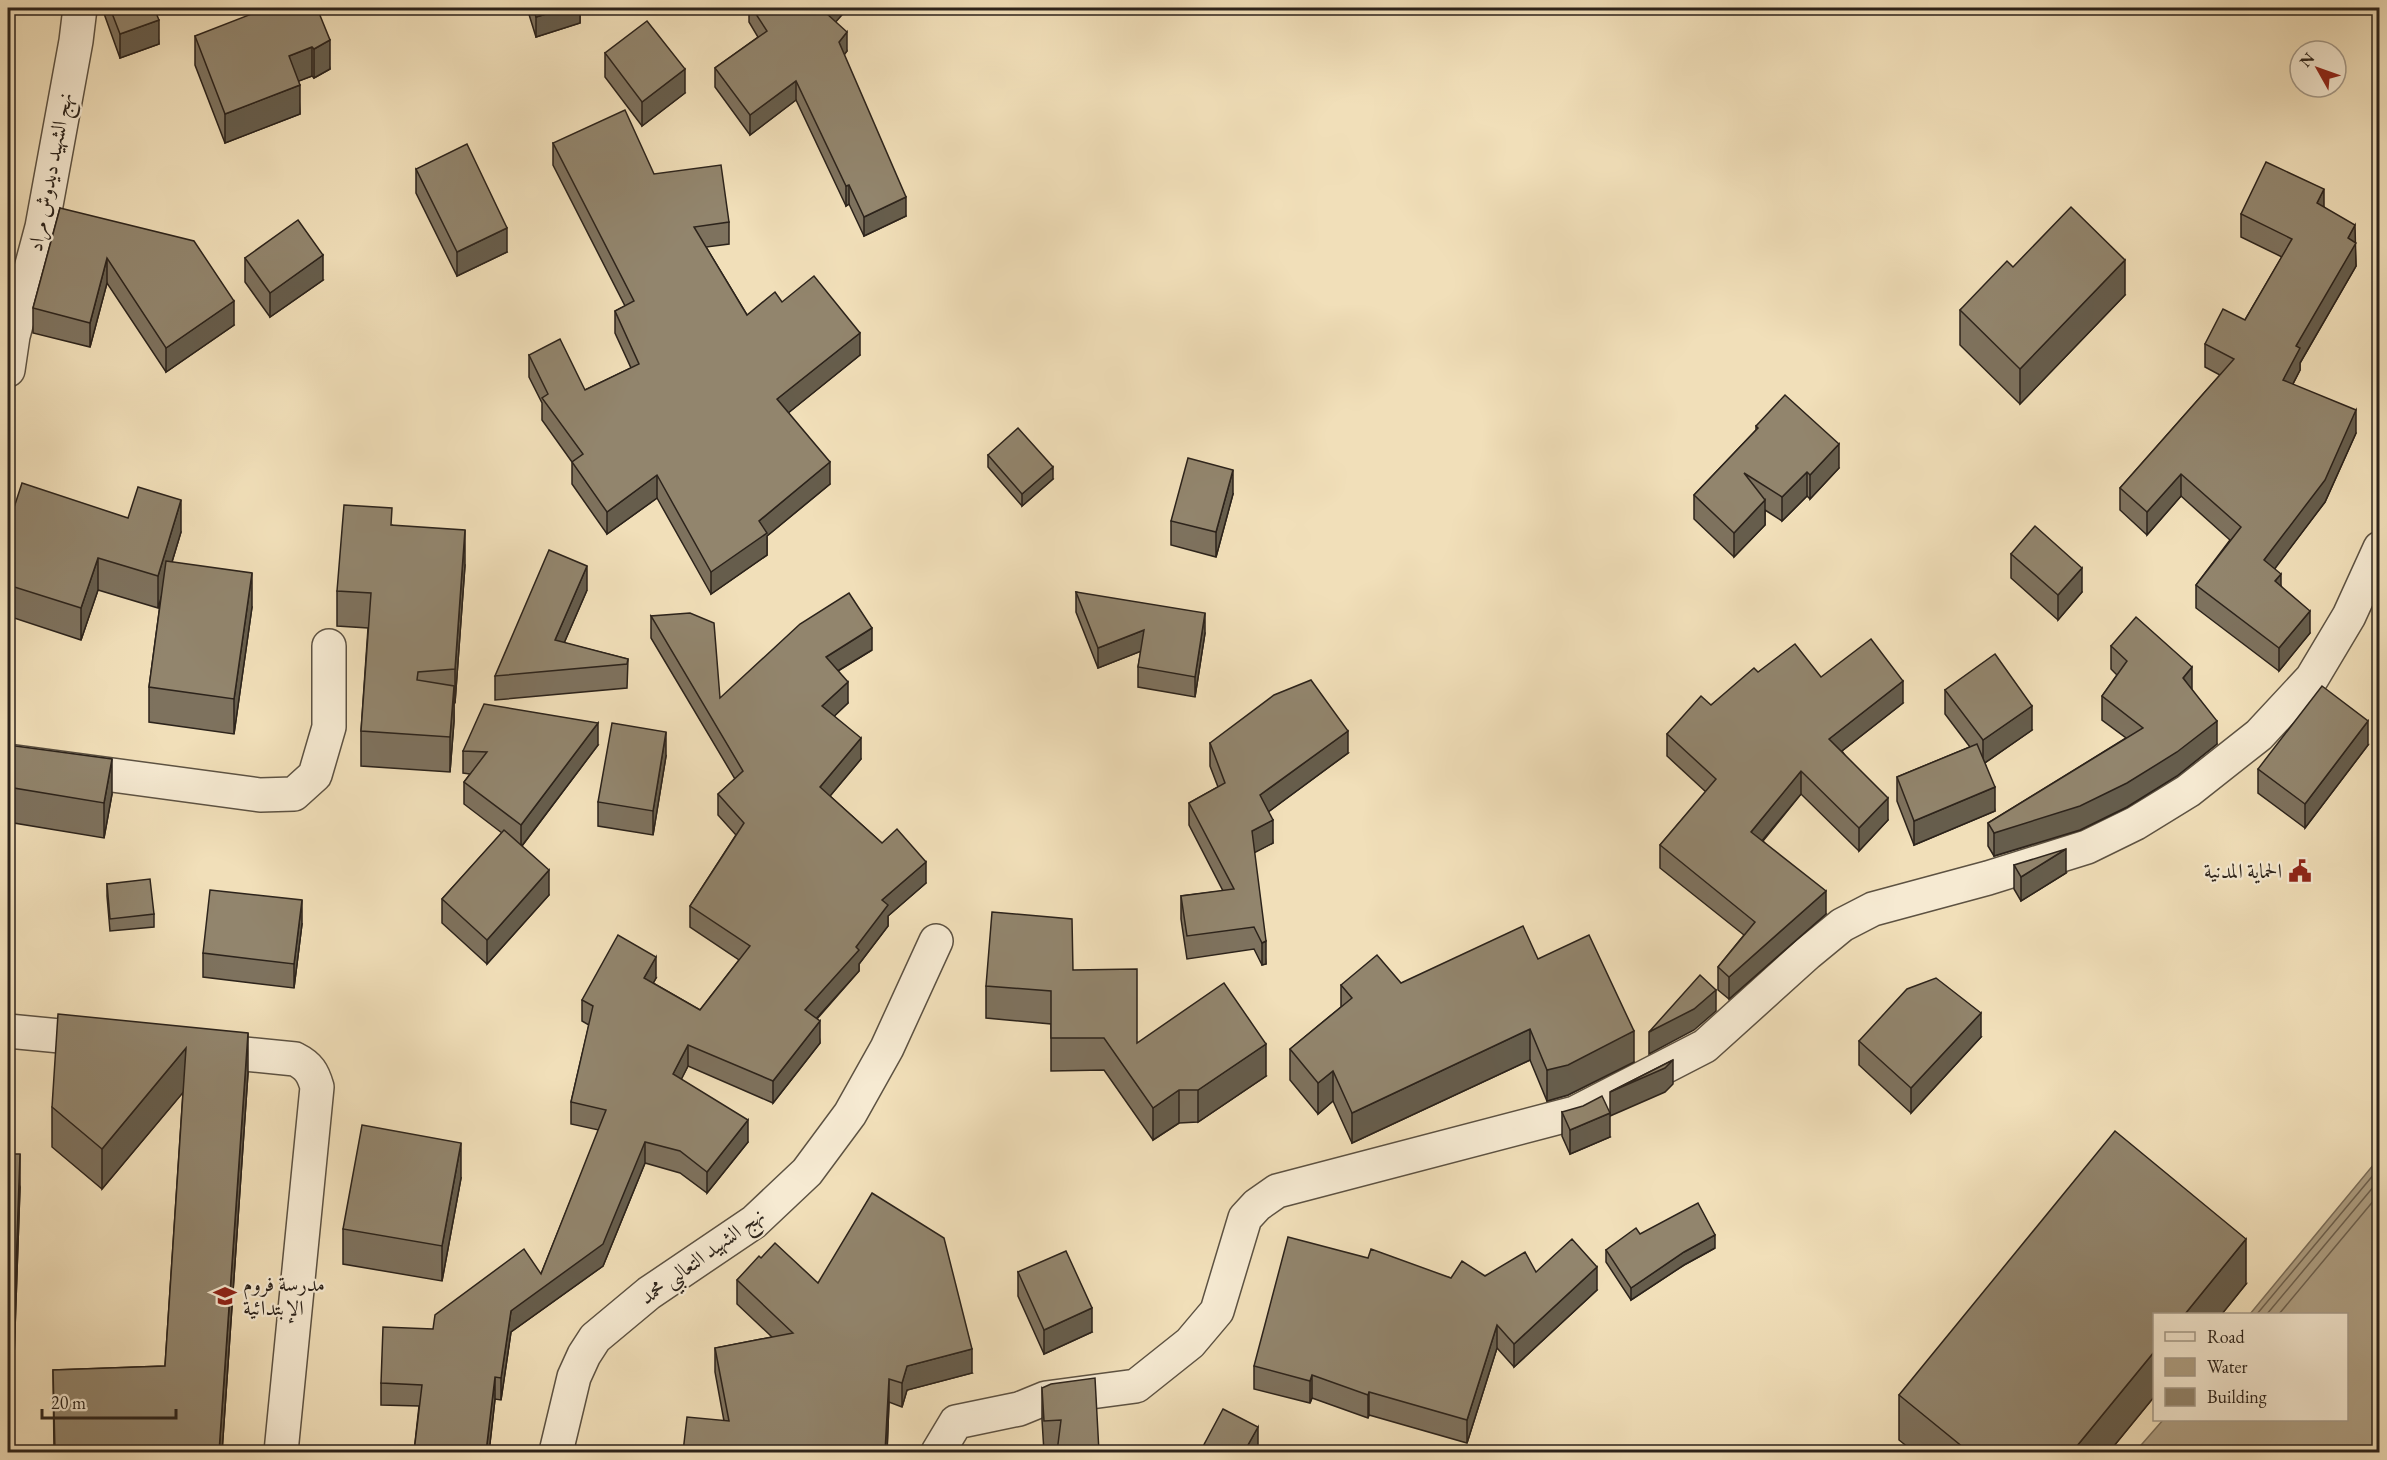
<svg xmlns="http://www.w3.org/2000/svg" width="2387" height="1460" font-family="'EB Garamond',Amiri,serif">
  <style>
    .water { fill: #ae9f83; stroke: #7a6d59; stroke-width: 1.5 }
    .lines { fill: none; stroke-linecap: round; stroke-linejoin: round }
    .shore { stroke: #6d614f; stroke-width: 1.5 }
    .street-casing { stroke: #5d5242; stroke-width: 36 }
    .street { stroke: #f6ead2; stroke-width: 33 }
    .wall { fill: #7e725e; stroke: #2c231b; stroke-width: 1.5 }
    .shaded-wall { fill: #665d4c; stroke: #2c231b; stroke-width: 1.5 }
    .building { fill: #92856d; stroke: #2c231b; stroke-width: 1.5 }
    .labels { text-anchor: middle; stroke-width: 4.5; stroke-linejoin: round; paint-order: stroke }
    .street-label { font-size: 21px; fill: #2c231b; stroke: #f6ead2 }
    .poi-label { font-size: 21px; fill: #2c231b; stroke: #f6ead2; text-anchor: end }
  </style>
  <rect width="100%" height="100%" fill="#f1dfb9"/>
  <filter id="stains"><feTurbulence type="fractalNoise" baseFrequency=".00333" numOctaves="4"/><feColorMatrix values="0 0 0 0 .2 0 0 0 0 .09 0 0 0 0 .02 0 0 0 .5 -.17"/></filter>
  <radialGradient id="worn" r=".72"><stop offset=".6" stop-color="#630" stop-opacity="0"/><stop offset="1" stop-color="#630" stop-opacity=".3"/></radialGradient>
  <polygon class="water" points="2379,1158 2379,1452 2135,1452 2163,1420 2346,1420 2346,1314 2250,1314"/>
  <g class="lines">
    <g class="shore">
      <polyline points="2257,1314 2380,1167"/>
      <polyline points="2267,1314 2380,1179"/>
      <polyline points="2279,1314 2380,1193"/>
    </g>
    <g class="street-casing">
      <g id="street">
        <polyline points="8,370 13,336 42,227 76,41 80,8"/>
        <polyline points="8,761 260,795 294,794 315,775 329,727 329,646"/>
        <polyline points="8,1031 102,1040"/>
        <path d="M204,1050L295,1059C309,1066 313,1073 317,1087L281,1452"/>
        <polyline points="556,1452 574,1377 584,1355 595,1338 649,1293 754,1222 807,1172 850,1114 887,1048 936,941"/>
        <polyline points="938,1452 956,1422 1019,1409 1046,1398 1136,1386 1190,1343 1217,1311 1245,1218 1257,1205 1277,1191 1575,1113 1705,1046 1808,953 1842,925 1873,909 1988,878 2087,847 2136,823 2188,791 2259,735 2312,678 2349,616 2380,548"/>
      </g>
    </g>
    <use href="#street" class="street"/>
  </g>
  <g class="wall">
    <polygon points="102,8 154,8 159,44 120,58"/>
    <polygon points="317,8 330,69 314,78 312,76 298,81 300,114 225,143 195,65 195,36"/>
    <polygon points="527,8 580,8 580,23 536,37"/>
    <polygon points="749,8 848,8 835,22 847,51 844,55 906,216 864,236 849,204 846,206 796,100 750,135 715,87 715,68 758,37 749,22"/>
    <polygon points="605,53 685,93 642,126 605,77"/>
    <polygon points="553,143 654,174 729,222 729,244 706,247 747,315 782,302 860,355 788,413 830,484 767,536 767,555 711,594 657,498 607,534 572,484 572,462 542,420 542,403 529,377 529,355 585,390 631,368 615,333 615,311 625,306 553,165"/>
    <polygon points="416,169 507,252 457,276 416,193"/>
    <polygon points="2324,207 2355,242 2356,266 2300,363 2300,370 2293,384 2356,433 2325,502 2274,569 2281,586 2310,633 2279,671 2196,608 2196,585 2230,540 2181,496 2147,535 2120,510 2120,488 2220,375 2205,367 2205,344 2245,320 2282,257 2241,237 2241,214"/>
    <polygon points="60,208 234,325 166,372 107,283 90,347 33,333 33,308"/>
    <polygon points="245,258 323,280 270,317 245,282"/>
    <polygon points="2013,267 2125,295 2020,404 1960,345 1960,310"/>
    <polygon points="1756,426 1839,468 1810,499 1807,496 1782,521 1765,510 1765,525 1734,557 1694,519 1694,495 1756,430"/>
    <polygon points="988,455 1053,479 1022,506 988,467"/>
    <polygon points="1233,494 1216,557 1171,545 1171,521"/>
    <polygon points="128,518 181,532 172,562 252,607 234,734 149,722 149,687 161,597 158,608 98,590 81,640 8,616 8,526"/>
    <polygon points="392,525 465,565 455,703 454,704 454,721 450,772 361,766 361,731 368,628 337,626 337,591"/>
    <polygon points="2011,554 2082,592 2058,620 2011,578"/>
    <polygon points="587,590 564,643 628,659 627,688 495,700 495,676"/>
    <polygon points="1076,592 1205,633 1195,697 1138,687 1138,667 1141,651 1098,668 1076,612"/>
    <polygon points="651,616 720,698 872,650 838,671 848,703 834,716 861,759 830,796 926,883 888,916 888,926 859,964 859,971 817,1019 820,1043 773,1103 688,1066 681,1079 748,1142 707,1193 680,1173 645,1163 603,1266 511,1332 501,1400 495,1399 489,1452 414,1452 419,1406 381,1405 381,1383 433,1329 541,1274 599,1130 571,1124 571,1102 589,1025 582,1021 582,1000 656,978 653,983 700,1010 739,960 690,927 690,906 736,835 718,815 718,794 735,779 651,638"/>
    <polygon points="2111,646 2192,690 2217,744 2177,776 2127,807 2080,830 1994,856 1988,846 1988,823 2126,738 2102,720 2102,696 2117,675 2111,669"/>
    <polygon points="1758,672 1821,677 1903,703 1842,751 1888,820 1859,851 1801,794 1763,841 1826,914 1729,999 1718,990 1718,967 1744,935 1660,868 1660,845 1706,792 1667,756 1667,734 1711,705"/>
    <polygon points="1945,690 2032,730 1985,763 1995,811 1914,845 1897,801 1897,777 1970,747 1945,714"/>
    <polygon points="1210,743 1348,753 1268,812 1273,843 1254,852 1266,964 1262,965 1254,949 1187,959 1181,919 1181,896 1223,891 1189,825 1189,803 1218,787 1210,766"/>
    <polygon points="8,745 112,794 104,838 8,822"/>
    <polygon points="598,745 522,846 549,895 487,964 442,923 442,899 502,833 464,804 464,782 470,774 463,773 463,751"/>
    <polygon points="2368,745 2305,828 2258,793 2258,769"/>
    <polygon points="666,756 653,835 598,826 598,802"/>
    <polygon points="2014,865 2066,873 2021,901 2014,889"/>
    <polygon points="107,884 154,914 154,927 110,931 107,896"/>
    <polygon points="302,924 294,988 203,977 203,953"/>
    <polygon points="1538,959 1634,1062 1568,1095 1547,1101 1530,1060 1352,1143 1333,1101 1318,1114 1290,1080 1290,1049 1341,1007 1341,985 1401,983"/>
    <polygon points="1073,970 1137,1043 1266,1076 1198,1122 1179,1123 1153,1140 1104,1070 1051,1071 1051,1024 986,1018 986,986"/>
    <polygon points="1981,1037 1911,1113 1859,1065 1859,1041"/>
    <polygon points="248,1073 222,1452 54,1452 53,1370 165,1366 183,1092 102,1189 52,1147 52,1107"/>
    <polygon points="1562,1112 1610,1137 1570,1154 1562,1136"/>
    <polygon points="8,1154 20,1187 12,1415 8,1415"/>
    <polygon points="461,1178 442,1281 343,1264 343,1229"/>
    <polygon points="1715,1248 1684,1265 1631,1300 1606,1262 1606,1250"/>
    <polygon points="761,1258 818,1283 972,1373 907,1390 902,1407 889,1402 887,1452 724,1421 715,1372 715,1348 772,1337 737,1304 737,1280"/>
    <polygon points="1368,1258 1451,1278 1536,1272 1597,1290 1514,1367 1497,1348 1467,1443 1369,1415 1368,1418 1312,1398 1310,1403 1254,1389 1254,1366"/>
    <polygon points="1018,1272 1092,1332 1044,1354 1018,1296"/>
    <polygon points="2246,1284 2109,1452 1914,1452 1899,1440 1899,1395"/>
    <polygon points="1042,1388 1099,1452 1044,1452 1042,1420"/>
  </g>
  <g class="shaded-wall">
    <polygon points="566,8 580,8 580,23 536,37 536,17"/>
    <polygon points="831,8 848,8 826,33 826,13"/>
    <polygon points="159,20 159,44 120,58 120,34"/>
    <polygon points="847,32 847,51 839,61 839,42"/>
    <polygon points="330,40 330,69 314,78 314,49"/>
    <polygon points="312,47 312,76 289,85 289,56"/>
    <polygon points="685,69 685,93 642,126 642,102"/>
    <polygon points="796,81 796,100 750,135 750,115"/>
    <polygon points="300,85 300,114 225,143 225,114"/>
    <polygon points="849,185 849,204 846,206 846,186"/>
    <polygon points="2324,189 2324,212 2317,203"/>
    <polygon points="906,197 906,216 864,236 864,217"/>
    <polygon points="2355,225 2356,266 2300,363 2300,370 2283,403 2283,380 2296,346 2348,238"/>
    <polygon points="507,228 507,252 457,276 457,252"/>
    <polygon points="323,255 323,280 270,317 270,293"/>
    <polygon points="107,258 107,283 90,347 90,323"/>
    <polygon points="2125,260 2125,295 2020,404 2020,369"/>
    <polygon points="234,301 234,325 166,372 166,348"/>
    <polygon points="860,333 860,355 777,422 777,399"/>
    <polygon points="2356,410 2356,433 2325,502 2264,583 2264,560"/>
    <polygon points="1839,444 1839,468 1810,499 1810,475"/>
    <polygon points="830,462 830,484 767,536 767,555 711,594 711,572 759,521"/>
    <polygon points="1053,467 1053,479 1022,506 1022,494"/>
    <polygon points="1233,470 1233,494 1216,557 1216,532"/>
    <polygon points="1807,472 1807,496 1782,521 1782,497"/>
    <polygon points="2181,474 2181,496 2147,535 2147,512"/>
    <polygon points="657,475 657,498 607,534 607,512"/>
    <polygon points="181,500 181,532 158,608 158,576"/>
    <polygon points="1765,500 1765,525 1734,557 1734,533"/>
    <polygon points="465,530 465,565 455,703 455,669"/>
    <polygon points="98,558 98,590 81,640 81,608"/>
    <polygon points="587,566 587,590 555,664 555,640"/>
    <polygon points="2082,568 2082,592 2058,620 2058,595"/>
    <polygon points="252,573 252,607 234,734 234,699"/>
    <polygon points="2281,574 2281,596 2275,581"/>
    <polygon points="2310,611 2310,633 2279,671 2279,648"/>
    <polygon points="1205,613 1205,633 1195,697 1195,677"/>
    <polygon points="872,628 872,650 826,678 826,657"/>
    <polygon points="1144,630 1144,650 1098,668 1098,648"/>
    <polygon points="2192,667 2192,691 2183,678"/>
    <polygon points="1903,681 1903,703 1829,761 1829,739"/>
    <polygon points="848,682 848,703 822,728 822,706"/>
    <polygon points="454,686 454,721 450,772 450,737"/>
    <polygon points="2032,706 2032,730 1983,764 1983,740"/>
    <polygon points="2217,721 2217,744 2177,776 2127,807 2080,830 1994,856 1994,833"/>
    <polygon points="2368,721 2368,745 2305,828 2305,804"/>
    <polygon points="598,723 598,745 521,847 521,825"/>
    <polygon points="1348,731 1348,753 1260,818 1260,795"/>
    <polygon points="666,732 666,756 653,835 653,811"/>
    <polygon points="861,738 861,759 820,808 820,787"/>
    <polygon points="112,759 112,794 104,838 104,803"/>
    <polygon points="1801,771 1801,794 1751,854 1751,832"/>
    <polygon points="1995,787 1995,811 1914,845 1914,821"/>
    <polygon points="1888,798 1888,820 1859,851 1859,828"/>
    <polygon points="1273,820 1273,843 1252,854 1252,831"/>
    <polygon points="2066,849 2066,873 2021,901 2021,877"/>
    <polygon points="926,862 926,883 888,916 888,926 859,964 859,971 805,1031 805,1010 856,947 882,900"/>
    <polygon points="549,870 549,895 487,964 487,940"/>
    <polygon points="1826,891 1826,914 1729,999 1729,977"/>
    <polygon points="302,900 302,924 294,988 294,964"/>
    <polygon points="1266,941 1266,964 1262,965 1262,943"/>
    <polygon points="656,957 656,978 644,1000 644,978"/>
    <polygon points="1716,990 1716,1011 1694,1030 1649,1054 1649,1032"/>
    <polygon points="1981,1013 1981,1037 1911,1113 1911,1088"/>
    <polygon points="820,1021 820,1043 773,1103 773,1081"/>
    <polygon points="1530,1029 1530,1060 1352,1143 1352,1113"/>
    <polygon points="1634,1031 1634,1062 1568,1095 1547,1101 1547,1070"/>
    <polygon points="248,1033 248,1073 222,1452 219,1452"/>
    <polygon points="1266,1044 1266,1076 1198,1122 1198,1090"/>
    <polygon points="688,1045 688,1066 673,1096 673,1074"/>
    <polygon points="186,1048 186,1089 102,1189 102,1149"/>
    <polygon points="1673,1060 1673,1084 1665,1092 1610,1116 1610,1092"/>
    <polygon points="1333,1071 1333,1101 1318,1114 1318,1083"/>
    <polygon points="1179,1090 1179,1123 1153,1140 1153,1108"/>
    <polygon points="1610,1113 1610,1137 1570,1154 1570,1130"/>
    <polygon points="748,1120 748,1142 707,1193 707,1172"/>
    <polygon points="645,1142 645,1163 603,1266 511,1332 501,1400 501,1378 511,1311"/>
    <polygon points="461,1143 461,1178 442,1281 442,1246"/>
    <polygon points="20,1154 20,1187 12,1415 12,1383"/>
    <polygon points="1715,1235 1715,1248 1684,1265 1631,1300 1631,1288 1684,1252"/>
    <polygon points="2246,1239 2246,1284 2222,1314 2185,1314"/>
    <polygon points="1597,1267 1597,1290 1514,1367 1514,1344"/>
    <polygon points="1092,1308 1092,1332 1044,1354 1044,1330"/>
    <polygon points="1497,1325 1497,1348 1467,1443 1467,1420"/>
    <polygon points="972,1349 972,1373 907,1390 902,1407 902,1383 907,1366"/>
    <polygon points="2154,1352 2154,1397 2109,1452 2072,1452"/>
    <polygon points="1312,1375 1312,1398 1310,1403 1310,1381"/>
    <polygon points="495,1377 495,1399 489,1452 486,1452"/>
    <polygon points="889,1379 889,1402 887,1452 885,1452"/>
    <polygon points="1369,1392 1369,1415 1368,1418 1368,1395"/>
    <polygon points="1258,1427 1258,1451 1257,1452 1244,1452"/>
  </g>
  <g class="building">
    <polygon points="110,8 154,8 159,20 120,34"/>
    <polygon points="267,8 317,8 330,40 314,49 312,47 289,56 300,85 225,114 195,36"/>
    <polygon points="533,8 566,8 536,17"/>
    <polygon points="752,8 831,8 826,13 847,32 839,42 906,197 864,217 849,185 846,186 796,81 750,115 715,68 767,31"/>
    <polygon points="647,21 685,69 642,102 605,53"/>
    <polygon points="625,110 654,174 721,165 729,222 694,227 747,315 775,292 782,302 814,276 860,333 777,399 830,462 759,521 767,533 711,572 657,475 607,512 572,462 583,454 542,398 548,394 529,355 560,339 585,390 639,364 615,311 634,301 553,143"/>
    <polygon points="467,144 507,228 457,252 416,169"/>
    <polygon points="2266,162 2324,189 2317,203 2355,225 2348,238 2356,243 2296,346 2300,348 2283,380 2356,410 2325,480 2264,560 2281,574 2275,581 2310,611 2279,648 2196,585 2241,527 2181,474 2147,512 2120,488 2234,359 2205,344 2223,309 2245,320 2292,239 2241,214"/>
    <polygon points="2071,207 2125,260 2020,369 1960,310 2007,261 2013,267"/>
    <polygon points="60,208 194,241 234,301 166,348 107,258 90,323 33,308"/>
    <polygon points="298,220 323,255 270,293 245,258"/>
    <polygon points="1785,395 1839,444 1810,475 1807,472 1782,497 1744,473 1765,500 1734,533 1694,495 1758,428 1756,426"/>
    <polygon points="1018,428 1053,467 1022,494 988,455"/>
    <polygon points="1188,458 1233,470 1216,532 1171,521"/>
    <polygon points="22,483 128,518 138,487 181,500 158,576 98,558 81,608 8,585 8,526"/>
    <polygon points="344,505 392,508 391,525 465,530 455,669 418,672 417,680 454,686 450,737 361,731 371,593 337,591"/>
    <polygon points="2035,526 2082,568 2058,595 2011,554"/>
    <polygon points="549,550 587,566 555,640 628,659 627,664 495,676"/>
    <polygon points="166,561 252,573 234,699 149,687"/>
    <polygon points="1076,592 1205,613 1195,677 1138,667 1144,630 1098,648"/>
    <polygon points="849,593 872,628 826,657 848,682 822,706 861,738 820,787 882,843 897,829 926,862 882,900 888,905 856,947 859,950 805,1010 820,1021 773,1081 688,1045 673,1074 748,1120 707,1172 680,1151 645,1142 603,1244 511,1311 501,1378 495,1377 486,1452 414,1452 422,1385 381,1383 383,1327 433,1329 435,1315 524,1249 541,1274 606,1110 571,1102 593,1006 582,1000 618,935 656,957 644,978 700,1010 750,946 690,906 744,823 718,794 743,771 651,616 690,613 714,623 720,698 800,624"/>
    <polygon points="2136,617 2192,667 2183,678 2217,721 2177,752 2127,783 2080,806 1994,833 1988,823 2143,728 2102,696 2127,661 2111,646"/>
    <polygon points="1871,639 1903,681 1829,739 1888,798 1859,828 1801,771 1751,832 1826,891 1729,977 1718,967 1755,922 1660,845 1716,779 1667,734 1701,696 1711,705 1754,668 1758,672 1795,644 1821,677"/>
    <polygon points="1995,654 2032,706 1983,740 1945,690"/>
    <polygon points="1311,680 1348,731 1260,795 1273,820 1252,831 1266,941 1262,943 1254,927 1187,936 1181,896 1234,889 1189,803 1225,783 1210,743 1274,695"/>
    <polygon points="2322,686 2368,721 2305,804 2258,769"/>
    <polygon points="484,704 598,723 521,825 464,782 487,752 463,751"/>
    <polygon points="612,723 666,732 653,811 598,802"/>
    <polygon points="1977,744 1995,787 1914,821 1897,777"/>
    <polygon points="8,745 112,759 104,803 8,787"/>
    <polygon points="504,830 549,870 487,940 442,899"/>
    <polygon points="2066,849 2021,877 2014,865"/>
    <polygon points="150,879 154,914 110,919 107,884"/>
    <polygon points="210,890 302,900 294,964 203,953"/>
    <polygon points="992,912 1072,919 1073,970 1137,969 1137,1043 1224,983 1266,1044 1198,1090 1179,1090 1153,1108 1104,1038 1051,1038 1051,991 986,986"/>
    <polygon points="1523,926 1538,959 1589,935 1634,1031 1568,1065 1547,1070 1530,1029 1352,1113 1333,1071 1318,1083 1290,1049 1352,998 1341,985 1377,955 1401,983"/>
    <polygon points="1700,975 1716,990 1694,1009 1649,1032"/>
    <polygon points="1936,978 1981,1013 1911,1088 1859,1041 1907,989"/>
    <polygon points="58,1014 248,1033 219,1452 55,1452 53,1370 165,1366 186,1048 102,1149 52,1107"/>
    <polygon points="1673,1060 1665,1068 1610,1092"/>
    <polygon points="1602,1096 1610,1113 1570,1130 1562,1112 1583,1106"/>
    <polygon points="362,1125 461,1143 442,1246 343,1229"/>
    <polygon points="2115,1131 2246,1239 2185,1314 2154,1314 2154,1352 2072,1452 1969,1452 1899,1395"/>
    <polygon points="8,1154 20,1154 12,1383 8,1383"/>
    <polygon points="872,1193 944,1238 972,1349 907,1366 902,1383 889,1379 885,1452 683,1452 687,1417 729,1421 715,1348 793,1333 737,1280 759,1256 761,1258 775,1243 818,1283"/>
    <polygon points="1698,1203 1715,1235 1684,1252 1631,1288 1606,1250 1636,1228 1640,1234"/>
    <polygon points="1288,1237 1368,1258 1371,1249 1451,1278 1462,1261 1485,1276 1525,1252 1536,1272 1572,1239 1597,1267 1514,1344 1497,1325 1467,1420 1369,1392 1368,1395 1312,1375 1310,1381 1254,1366"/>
    <polygon points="1066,1251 1092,1308 1044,1330 1018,1272"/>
    <polygon points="1095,1378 1099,1452 1057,1452 1061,1420 1044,1421 1042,1388 1051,1384"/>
    <polygon points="1223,1409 1258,1427 1244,1452 1200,1452"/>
  </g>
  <defs>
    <g id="civic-bare" transform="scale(1.8)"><path d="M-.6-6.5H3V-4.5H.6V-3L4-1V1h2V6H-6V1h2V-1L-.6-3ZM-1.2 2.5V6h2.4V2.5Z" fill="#8f2418" stroke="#f6ead2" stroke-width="2.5" paint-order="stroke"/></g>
    <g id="school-bare" transform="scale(1.8)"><path d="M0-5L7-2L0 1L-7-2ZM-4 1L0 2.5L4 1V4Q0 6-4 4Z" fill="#8f2418" stroke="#f6ead2" stroke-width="2.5" paint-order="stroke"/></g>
  </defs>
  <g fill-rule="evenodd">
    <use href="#civic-bare" x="2300" y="871"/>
    <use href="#school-bare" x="225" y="1296"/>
  </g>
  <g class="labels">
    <g class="street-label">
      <text transform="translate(50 172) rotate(-79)" y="7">نهج الشهيد ديدوش مراد</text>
      <text transform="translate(702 1256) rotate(-36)" y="7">نهج الشهيد التعالبي محمد</text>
    </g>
    <g class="poi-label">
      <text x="2282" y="878">الحماية المدنية</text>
      <text x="243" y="1291" text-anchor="start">مدرسة فروم<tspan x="243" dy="24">الإبتدائية</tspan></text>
    </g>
  </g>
  <rect width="2387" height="1460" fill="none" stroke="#f1dfb9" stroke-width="30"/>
  <rect x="9" y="9" width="2369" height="1442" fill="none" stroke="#2c231b" stroke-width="3"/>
  <rect x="15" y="15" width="2357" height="1430" fill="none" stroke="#2c231b" stroke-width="1.5"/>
  <rect x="2153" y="1313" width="195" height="108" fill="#f6ead2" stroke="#a59a89" stroke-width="1.5"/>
  <rect x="2165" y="1332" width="30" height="9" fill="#f6ead2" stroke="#a59a89" stroke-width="1.5"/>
  <text x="2207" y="1343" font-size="18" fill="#2c231b">Road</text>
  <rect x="2165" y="1358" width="30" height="18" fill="#ae9f83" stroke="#a59a89" stroke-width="1.5"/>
  <text x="2207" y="1373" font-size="18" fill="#2c231b">Water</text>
  <rect x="2165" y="1388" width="30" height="18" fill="#92856d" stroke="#a59a89" stroke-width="1.5"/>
  <text x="2207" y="1403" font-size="18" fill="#2c231b">Building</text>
  <g transform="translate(2318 69) rotate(310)"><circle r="28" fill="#f6ead2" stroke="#a59a89" stroke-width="1.5"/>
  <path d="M0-4.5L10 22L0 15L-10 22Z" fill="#8f2418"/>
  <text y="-9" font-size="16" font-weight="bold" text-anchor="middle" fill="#2c231b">N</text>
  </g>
  <path d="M42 1409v9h134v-9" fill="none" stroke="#2c231b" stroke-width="3"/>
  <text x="51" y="1409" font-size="18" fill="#2c231b" stroke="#f6ead2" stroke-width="4.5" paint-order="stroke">20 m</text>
  <rect width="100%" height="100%" filter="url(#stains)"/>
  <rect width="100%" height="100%" fill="url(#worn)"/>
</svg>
